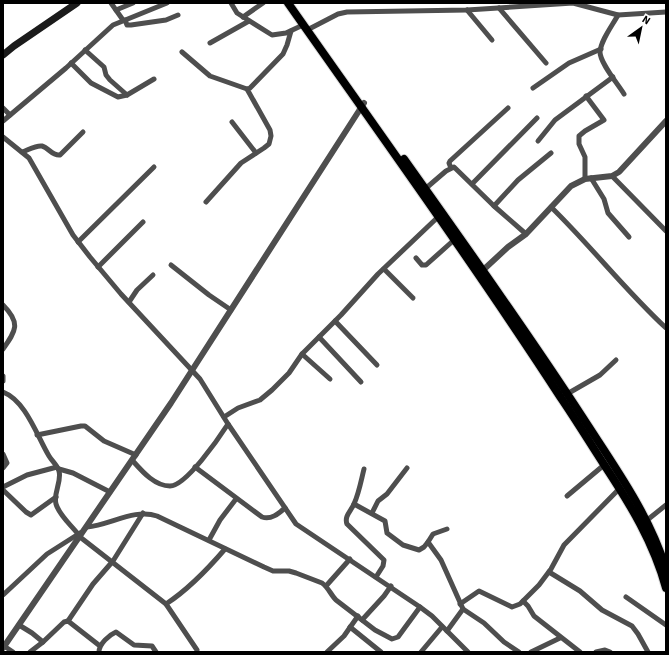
<svg xmlns="http://www.w3.org/2000/svg" width="669" height="655" font-family="'Source Sans 3',sans-serif">
  <style>
    .lines { fill: none; stroke-linecap: round; stroke-linejoin: round }
    .primary-casing { stroke: #dbdbdb; stroke-width: 10 }
    .minor { stroke: #4e4e4e; stroke-width: 5 }
    .tertiary { stroke: #4e4e4e; stroke-width: 6 }
    .secondary { stroke: #1b1b1b; stroke-width: 7 }
    .primary { stroke: #000; stroke-width: 8 }
  </style>
  <rect width="100%" height="100%" fill="#fff"/>
  <g class="lines">
    <g class="primary-casing">
      <g id="primary">
        <path d="M288,3C380,134 474,264 561,398C576,420 590,443 605,466C630,504 654,543 666,588"/>
        <path d="M404,159C465,245 526,330 583,418C614,466 649,514 666,569"/>
      </g>
    </g>
    <g class="minor">
      <polyline points="111,3 123,20"/>
      <polyline points="231,3 237,13 272,35 286,33 303,25"/>
      <polyline points="499,8 546,63"/>
      <polyline points="116,10 133,3"/>
      <polyline points="467,10 492,40"/>
      <path d="M618,15C612,26 601,40 600,52C600,63 618,84 624,94"/>
      <polyline points="243,17 263,3"/>
      <polyline points="125,20 127,25 131,25 166,20 178,15"/>
      <polyline points="311,28 338,14 347,12 467,10 573,3 618,15 666,12"/>
      <polyline points="210,43 249,21"/>
      <polyline points="85,50 104,67 106,75 110,80 127,95"/>
      <polyline points="182,52 210,76 247,89 250,88 283,54 287,45 291,31"/>
      <polyline points="71,63 91,83 118,97 127,95 154,79"/>
      <polyline points="533,88 569,63 601,49"/>
      <polyline points="3,108 10,115"/>
      <polyline points="3,121 66,68 113,25 167,3"/>
      <polyline points="232,122 256,153"/>
      <polyline points="3,137 29,158 73,235 90,257 121,294 200,379 228,424 296,524 420,607 432,616 468,652"/>
      <polyline points="538,141 555,120 613,77"/>
      <path d="M22,152C28,150 36,145 42,146C49,148 52,156 60,155L83,132"/>
      <polyline points="451,168 449,163 450,161 508,108"/>
      <polyline points="612,176 666,231"/>
      <polyline points="591,178 604,199 608,213 629,237"/>
      <polyline points="585,179 585,157 579,144 579,136 585,131 604,120 586,96"/>
      <polyline points="472,184 537,118"/>
      <polyline points="425,189 446,171 454,167 494,206 526,234"/>
      <polyline points="206,202 241,163 264,148 269,144 271,136 270,130 247,89"/>
      <polyline points="494,206 518,180 551,153"/>
      <path d="M551,207C591,246 625,290 666,328"/>
      <polyline points="78,242 154,167"/>
      <polyline points="416,258 422,265 426,265 454,240"/>
      <polyline points="171,265 209,295 231,310"/>
      <polyline points="98,267 143,222"/>
      <polyline points="384,269 413,298"/>
      <polyline points="129,302 137,290 153,275"/>
      <path d="M3,305C21,323 16,331 3,349"/>
      <polyline points="335,321 377,365"/>
      <polyline points="319,337 361,382"/>
      <polyline points="302,354 330,379"/>
      <polyline points="3,376 3,381"/>
      <path d="M3,392C26,401 37,436 49,456C52,461 57,465 59,471C62,482 53,493 56,504C59,515 71,525 78,534"/>
      <polyline points="567,394 600,375 616,360"/>
      <polyline points="224,417 238,408 260,400 272,390 289,373 302,354 341,315 378,274 438,217"/>
      <polyline points="37,435 81,426 85,426 104,441 136,455"/>
      <polyline points="3,454 7,463 3,468"/>
      <path d="M132,460C141,470 154,486 170,486C186,486 219,438 228,424"/>
      <path d="M195,467L262,517C271,520 278,514 285,508"/>
      <polyline points="59,469 73,473 110,492"/>
      <path d="M364,469C361,481 359,493 354,504C351,511 344,516 347,524L384,560L383,566L376,577"/>
      <polyline points="3,487 27,475 57,467"/>
      <polyline points="3,490 26,512 31,515 56,497"/>
      <polyline points="567,496 604,465"/>
      <polyline points="354,504 385,521 387,533 403,545 419,550 424,547 428,542"/>
      <polyline points="372,513 378,501 387,494 407,468"/>
      <polyline points="646,521 666,505"/>
      <path d="M87,527C110,525 135,508 157,516L264,567L273,571H289L296,573L322,583C328,587 331,595 336,600L375,630L392,639L398,637L420,607"/>
      <polyline points="447,529 433,534 428,542 441,560 463,609 484,623 504,642 519,652"/>
      <polyline points="80,537 166,604 197,650"/>
      <polyline points="209,540 220,520 236,499"/>
      <polyline points="549,572 580,591 602,610 632,626 638,634 648,652"/>
      <polyline points="326,586 350,559"/>
      <polyline points="3,595 47,554 80,533"/>
      <polyline points="626,597 666,625"/>
      <polyline points="523,601 528,606 534,616 580,652"/>
      <path d="M166,604C189,589 207,570 225,549"/>
      <polyline points="460,604 479,591 512,607 520,604 539,585 551,569 564,545 620,488"/>
      <polyline points="362,620 384,596 391,586"/>
      <polyline points="68,621 93,584 113,561 143,513"/>
      <polyline points="19,625 32,633 43,642"/>
      <polyline points="350,627 381,652"/>
      <polyline points="447,631 463,609"/>
      <polyline points="4,646 13,652"/>
      <polyline points="30,652 43,642 64,622 68,621 100,646"/>
      <path d="M99,652C99,644 109,635 116,632L134,645L152,646L156,652"/>
      <polyline points="327,652 344,636 358,616"/>
      <polyline points="421,652 442,627"/>
      <polyline points="531,652 560,638"/>
      <polyline points="596,652 605,650 610,652"/>
    </g>
    <g class="tertiary">
      <polyline points="481,272 508,247 526,234 571,186 585,179 612,176 619,172 666,121"/>
      <polyline points="3,648 171,403 364,103"/>
    </g>
    <polyline class="secondary" points="3,55 14,46 77,3"/>
    <use href="#primary" class="primary"/>
  </g>
  <rect width="669" height="655" fill="none" stroke="#000000" stroke-width="8"/>
  <g transform="translate(641 28) rotate(33)" stroke="#ffffff" stroke-width="3" paint-order="stroke">
  <path d="M0-3L7 15L0 10L-7 15Z" fill="#000000"/>
  <text y="-6" font-size="11" font-weight="bold" text-anchor="middle" fill="#000000">N</text>
  </g>
</svg>
